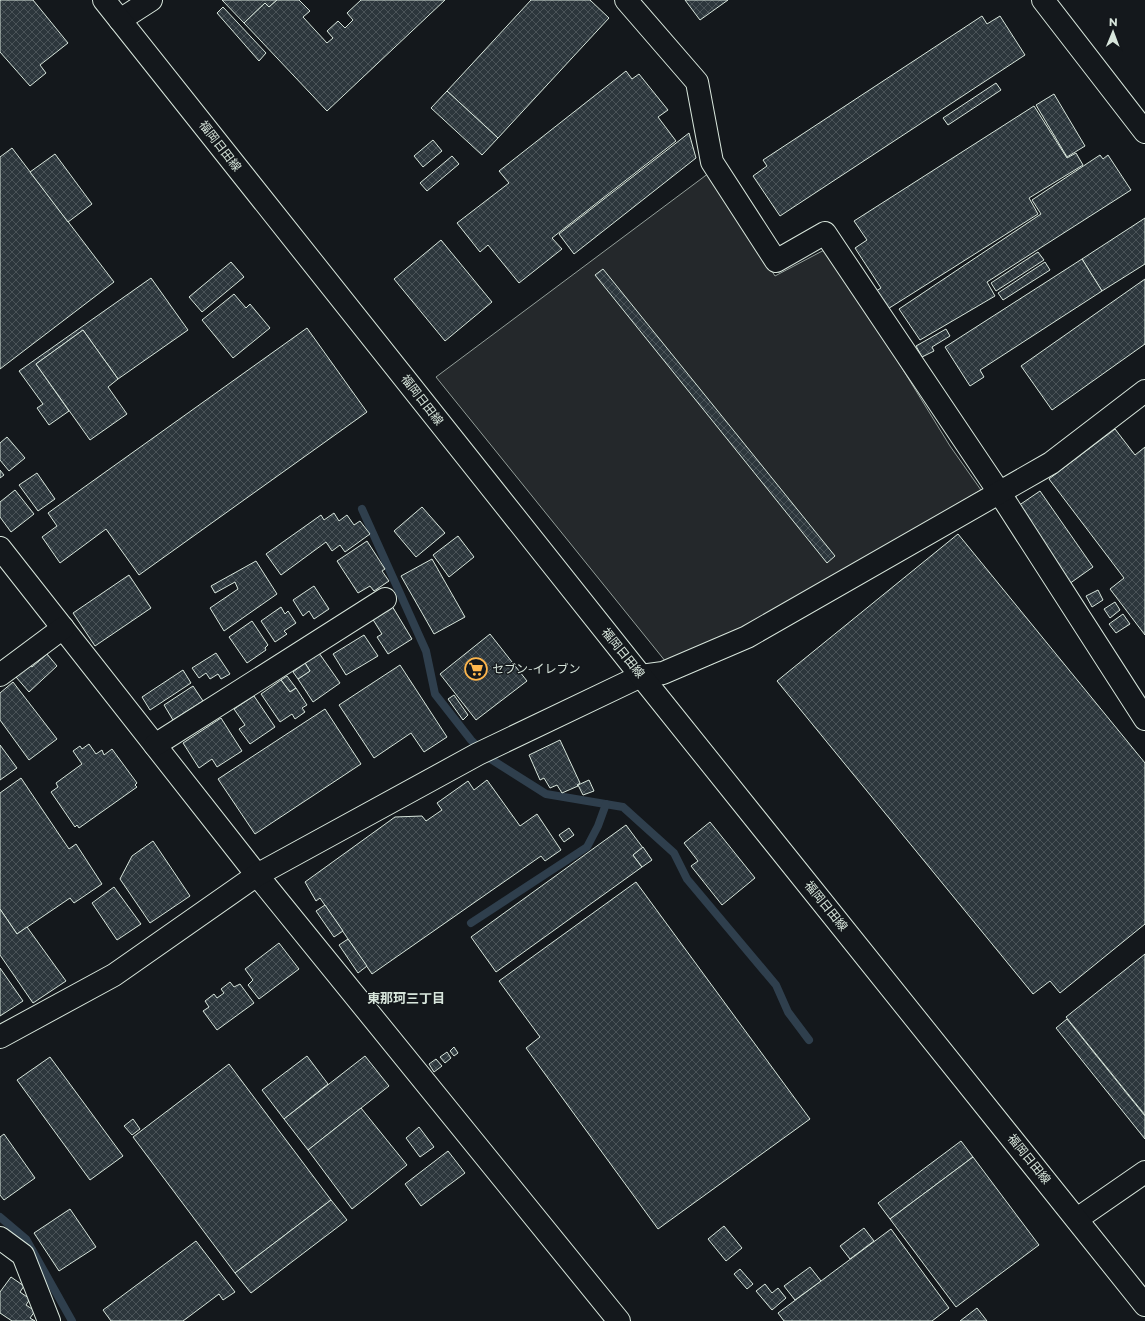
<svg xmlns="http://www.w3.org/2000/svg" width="1145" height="1321" font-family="Montserrat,'Noto Sans JP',sans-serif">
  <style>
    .parking { fill: #24282b; stroke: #939e99 }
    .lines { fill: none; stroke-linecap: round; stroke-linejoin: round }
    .stream { stroke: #2f3f4d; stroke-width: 8 }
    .building { fill: url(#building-cross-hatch); stroke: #d8e6dc }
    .minor-casing { stroke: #d8e6dc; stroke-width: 24 }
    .tertiary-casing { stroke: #d8e6dc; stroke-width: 24 }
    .secondary-casing { stroke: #d8e6dc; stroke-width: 24 }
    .minor { stroke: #14181c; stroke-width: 22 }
    .tertiary { stroke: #14181c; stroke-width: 22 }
    .secondary { stroke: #14181c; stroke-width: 22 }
    .labels { text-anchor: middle; stroke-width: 3; stroke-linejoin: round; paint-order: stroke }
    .street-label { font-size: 12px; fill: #d8e6dc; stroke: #14181c }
    .poi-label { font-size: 12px; fill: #d8e6dc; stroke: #14181c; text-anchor: start }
    .neighbourhood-label { font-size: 13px; font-weight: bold; fill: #d8e6dc; stroke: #14181c }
  </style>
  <defs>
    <pattern id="building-cross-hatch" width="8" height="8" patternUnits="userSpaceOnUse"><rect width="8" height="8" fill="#2c363c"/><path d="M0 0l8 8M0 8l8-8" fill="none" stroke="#4a5358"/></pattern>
  </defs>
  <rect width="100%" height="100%" fill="#14181c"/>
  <polygon class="parking" points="709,173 775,276 828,248 950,446 981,490 742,630 666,662 436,377"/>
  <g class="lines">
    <g class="stream">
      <polyline points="362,509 426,651 435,694 471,740 489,758 546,794 623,807 674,853 687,879 776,985 788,1012 809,1040"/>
      <polyline points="471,923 587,847 598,826 606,804"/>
      <polyline points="0,1217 26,1239 72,1321"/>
    </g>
  </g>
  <g class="building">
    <polygon points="0,0 33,0 68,43 40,65 46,73 30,86 0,52"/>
    <polygon points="222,0 277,0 269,7 265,3 244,23"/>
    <polygon points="277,0 299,0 310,11 303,17 327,43 333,38 327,31 338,21 345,28 353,20 347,13 361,0 445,0 327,111 244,23 265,3 269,7"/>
    <polygon points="531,0 590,0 609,18 498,138 447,91"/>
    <polygon points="685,0 728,0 700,20"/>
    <polygon points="223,7 266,53 259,61 217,13"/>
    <polygon points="982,16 987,24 1000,16 1025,55 780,216 753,176 767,166 763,160"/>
    <polygon points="626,71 632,79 639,74 668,110 658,117 676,141 552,238 562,249 519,283 488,245 480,252 457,223 509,183 499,171"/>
    <polygon points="996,83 1001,90 948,125 943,118"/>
    <polygon points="447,91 498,138 482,155 431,108"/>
    <polygon points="1054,94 1085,146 1067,157 1036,105"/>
    <polygon points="1034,106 1067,158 1076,153 1083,165 1029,198 1038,214 883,312 873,293 881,288 855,248 867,240 854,221"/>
    <polygon points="689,133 696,158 574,254 559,234"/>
    <polygon points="433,140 442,151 423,167 414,156"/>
    <polygon points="12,148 114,282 0,369 0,157"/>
    <polygon points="55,154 92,204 68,222 30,172"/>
    <polygon points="1100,155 1103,159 1108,155 1131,190 987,282 995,296 920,340 899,309 1041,214 1032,200"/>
    <polygon points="452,156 459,164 427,191 420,183"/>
    <polygon points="1145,218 1145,264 1102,291 1082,259"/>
    <polygon points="441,240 492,302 445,341 394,279"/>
    <polygon points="1038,252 1044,260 996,291 991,283"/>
    <polygon points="1082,259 1102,291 980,370 984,377 970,386 945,347"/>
    <polygon points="231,262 244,277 202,312 189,297"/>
    <polygon points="1045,262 1050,270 1003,300 998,293"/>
    <polygon points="603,269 835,556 827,563 595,275"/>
    <polygon points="151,278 188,330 118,379 83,330 36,364 69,411 49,425 37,408 43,404 19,371"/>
    <polygon points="1145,279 1145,344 1052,410 1021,366"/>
    <polygon points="234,294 246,308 250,304 270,328 233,358 202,320"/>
    <polygon points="307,328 367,412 139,575 106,529 60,563 42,537 57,526 48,513"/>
    <polygon points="946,329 950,336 932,347 934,351 922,357 916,346"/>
    <polygon points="83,330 118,379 108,387 127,414 90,440 36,364"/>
    <polygon points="1115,429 1135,455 1145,447 1145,635 1110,589 1124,578 1049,479"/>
    <polygon points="7,437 25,458 9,471 0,460 0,443"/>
    <polygon points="0,470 4,475 0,478"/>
    <polygon points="37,473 55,499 38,511 19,485"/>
    <polygon points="15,490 34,514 11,532 0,517 0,502"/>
    <polygon points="1040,491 1093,567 1069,584 1015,508"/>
    <polygon points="422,507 445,533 416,557 394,531"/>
    <polygon points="334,513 339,521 347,515 354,525 360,521 370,534 345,552 340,545 332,551 326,542 281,575 266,554 321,515 324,520"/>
    <polygon points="958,534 1145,763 1145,924 1060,993 1050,981 1033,994 777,681"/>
    <polygon points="458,536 474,557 449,577 433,555"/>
    <polygon points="367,541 385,569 382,571 389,581 374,591 370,586 358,593 337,561"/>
    <polygon points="432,559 465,617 434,634 401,576"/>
    <polygon points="256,561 277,594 224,631 210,608 238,589 235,582 215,593 211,586"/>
    <polygon points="129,575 151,608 95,646 73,613"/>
    <polygon points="314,586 329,609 314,619 309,611 303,616 293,600"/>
    <polygon points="1098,590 1103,600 1092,607 1086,596"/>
    <polygon points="1115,602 1120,610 1110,618 1104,609"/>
    <polygon points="392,606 412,639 388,654 377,637 382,634 372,618"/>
    <polygon points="281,607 285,614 288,611 296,623 284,631 287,634 275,642 261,621"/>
    <polygon points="1123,614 1130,624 1116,633 1109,624"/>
    <polygon points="252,621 268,645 265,648 266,650 247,663 229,637"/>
    <polygon points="490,634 527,681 476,720 440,674"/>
    <polygon points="364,635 378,656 346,675 333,654"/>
    <polygon points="216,653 230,674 221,679 218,674 210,679 206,673 199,678 192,668"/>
    <polygon points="319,653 340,683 313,702 298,679 310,671 305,663"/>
    <polygon points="47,654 57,666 29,692 16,677 29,665 32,667"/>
    <polygon points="305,663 310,671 298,679 293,672"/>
    <polygon points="400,665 447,737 424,752 411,733 374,758 339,705"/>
    <polygon points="183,670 191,683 150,710 142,697"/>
    <polygon points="287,676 296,688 290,692 281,680"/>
    <polygon points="281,680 290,692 296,688 307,705 302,708 305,712 295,719 292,714 280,722 261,694"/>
    <polygon points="13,682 57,739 29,760 0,720 0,693"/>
    <polygon points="193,686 203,701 173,720 164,705"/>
    <polygon points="454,695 468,715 463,720 448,699"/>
    <polygon points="254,696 275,727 250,744 239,729 245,725 234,709"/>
    <polygon points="325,709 361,764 255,834 218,779"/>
    <polygon points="221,718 242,751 217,767 212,759 199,768 183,743"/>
    <polygon points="560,740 580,783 577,785 578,786 562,793 557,785 550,788 544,778 540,780 529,755"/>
    <polygon points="89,744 96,754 102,750 104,755 112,749 137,783 135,785 137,787 79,828 77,825 75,827 51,792 58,787 56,783 82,764 73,751 80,746 82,749"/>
    <polygon points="0,745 17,768 0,780"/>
    <polygon points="21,778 69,849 76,844 102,884 74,903 70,898 17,934 0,909 0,793"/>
    <polygon points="487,780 520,826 537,814 561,850 545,861 541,856 372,974 320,898 316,901 305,882 395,817 422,816 426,821 442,810 437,803 468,781 474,790"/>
    <polygon points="589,780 594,791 583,795 578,785"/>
    <polygon points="710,822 755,878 722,905 691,866 698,861 684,843"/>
    <polygon points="626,825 643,848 633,855 642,867 496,972 471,937"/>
    <polygon points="569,828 574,835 564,842 559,835"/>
    <polygon points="153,841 190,896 150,923 120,879 132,856"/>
    <polygon points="643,847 652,860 642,867 633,855"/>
    <polygon points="636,882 810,1119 658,1229 526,1048 540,1037 499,981"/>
    <polygon points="114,887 141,924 117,940 92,903"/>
    <polygon points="325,905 343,931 334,937 316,911"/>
    <polygon points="0,909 17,934 27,927 66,981 33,1003 0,955"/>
    <polygon points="348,939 367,966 358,973 339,945"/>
    <polygon points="279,943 299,969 259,999 248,985 253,980 245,969"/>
    <polygon points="1145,954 1145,1115 1066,1017"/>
    <polygon points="0,968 23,1001 0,1016"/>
    <polygon points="230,982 234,987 240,984 254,1003 217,1030 203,1011 209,1007 205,1001 214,994 217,998 224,993 221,989"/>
    <polygon points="1067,1019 1145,1116 1145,1139 1056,1028"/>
    <polygon points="454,1047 458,1053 454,1056 450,1051"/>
    <polygon points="447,1052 451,1058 445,1063 440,1057"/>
    <polygon points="307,1056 328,1084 284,1119 262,1090"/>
    <polygon points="365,1056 389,1086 308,1150 284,1119"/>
    <polygon points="50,1057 123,1156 90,1180 17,1080"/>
    <polygon points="436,1059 442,1066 434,1072 429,1064"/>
    <polygon points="229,1064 331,1200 235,1273 133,1137"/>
    <polygon points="361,1108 407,1165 352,1209 308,1150"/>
    <polygon points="133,1119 140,1129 132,1135 124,1126"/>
    <polygon points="419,1127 434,1147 420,1157 406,1138"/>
    <polygon points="4,1134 35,1178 4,1200 0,1195 0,1137"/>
    <polygon points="961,1141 973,1157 890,1219 878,1203"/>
    <polygon points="448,1151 465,1173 421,1206 405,1184"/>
    <polygon points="973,1157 1039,1245 956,1307 890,1219"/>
    <polygon points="331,1200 347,1220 251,1293 235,1273"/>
    <polygon points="70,1209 96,1247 59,1271 34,1233"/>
    <polygon points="724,1226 742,1248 726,1261 708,1239"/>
    <polygon points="864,1228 874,1241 850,1259 840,1246"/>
    <polygon points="891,1229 949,1308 932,1321 784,1321 778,1313"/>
    <polygon points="196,1241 235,1292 223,1300 219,1294 183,1321 111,1321 103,1310"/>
    <polygon points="810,1267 821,1281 795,1300 784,1286"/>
    <polygon points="740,1269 753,1284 747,1289 734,1274"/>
    <polygon points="11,1277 24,1286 20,1292 30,1299 26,1305 35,1311 30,1318 35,1321 12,1321 0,1313 0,1292"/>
    <polygon points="765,1284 772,1293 778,1288 786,1298 772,1310 756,1291"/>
    <polygon points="977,1308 987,1321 960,1321"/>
  </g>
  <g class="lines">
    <g class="minor-casing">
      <g id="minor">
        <polyline points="626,0 697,82 712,162 776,261 825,233 999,492 1145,719"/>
        <polyline points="1043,0 1145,132"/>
        <polyline points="120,20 151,0"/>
        <polyline points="0,548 257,875 619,1321"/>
        <polyline points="0,675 63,628"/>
        <polyline points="641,676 663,673 747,637 1051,463 1145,391"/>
        <polyline points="155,745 385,599"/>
        <polyline points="1077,1219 1145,1172"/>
        <polyline points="0,1238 23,1255 49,1321"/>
      </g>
    </g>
    <g class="tertiary-casing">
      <polyline id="tertiary" points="0,1037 114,975 257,875 478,754 641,676"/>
    </g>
    <g class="secondary-casing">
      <polyline id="secondary" points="104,0 641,676 1145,1305"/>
    </g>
    <use href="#minor" class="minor"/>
    <use href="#tertiary" class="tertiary"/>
    <use href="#secondary" class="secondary"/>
  </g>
  <defs>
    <g id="supermarket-ring" transform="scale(1.15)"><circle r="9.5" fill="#14181c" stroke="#ffb74d" stroke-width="1.5"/><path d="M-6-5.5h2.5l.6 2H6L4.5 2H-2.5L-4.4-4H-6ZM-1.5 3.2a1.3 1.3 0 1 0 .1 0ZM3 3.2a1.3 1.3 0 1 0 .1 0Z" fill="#ffb74d"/></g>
  </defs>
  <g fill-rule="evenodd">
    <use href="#supermarket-ring" x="476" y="669"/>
  </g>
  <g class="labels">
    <g class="street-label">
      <text transform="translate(220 146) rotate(52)" y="4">福岡日田線</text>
      <text transform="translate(422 400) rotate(52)" y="4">福岡日田線</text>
      <text transform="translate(623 653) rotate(51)" y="4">福岡日田線</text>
      <text transform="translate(826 906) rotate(51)" y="4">福岡日田線</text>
      <text transform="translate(1029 1159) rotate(51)" y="4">福岡日田線</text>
    </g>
    <g class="poi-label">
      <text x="492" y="673">セブン-イレブン</text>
    </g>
    <g class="neighbourhood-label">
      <text x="406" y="1003">東那珂三丁目</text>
    </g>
  </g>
  <g transform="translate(1113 32) rotate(1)" stroke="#14181c" stroke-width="3" paint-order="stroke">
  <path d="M0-3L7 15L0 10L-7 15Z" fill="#d8e6dc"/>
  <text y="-6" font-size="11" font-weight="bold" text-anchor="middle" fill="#d8e6dc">N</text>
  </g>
</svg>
